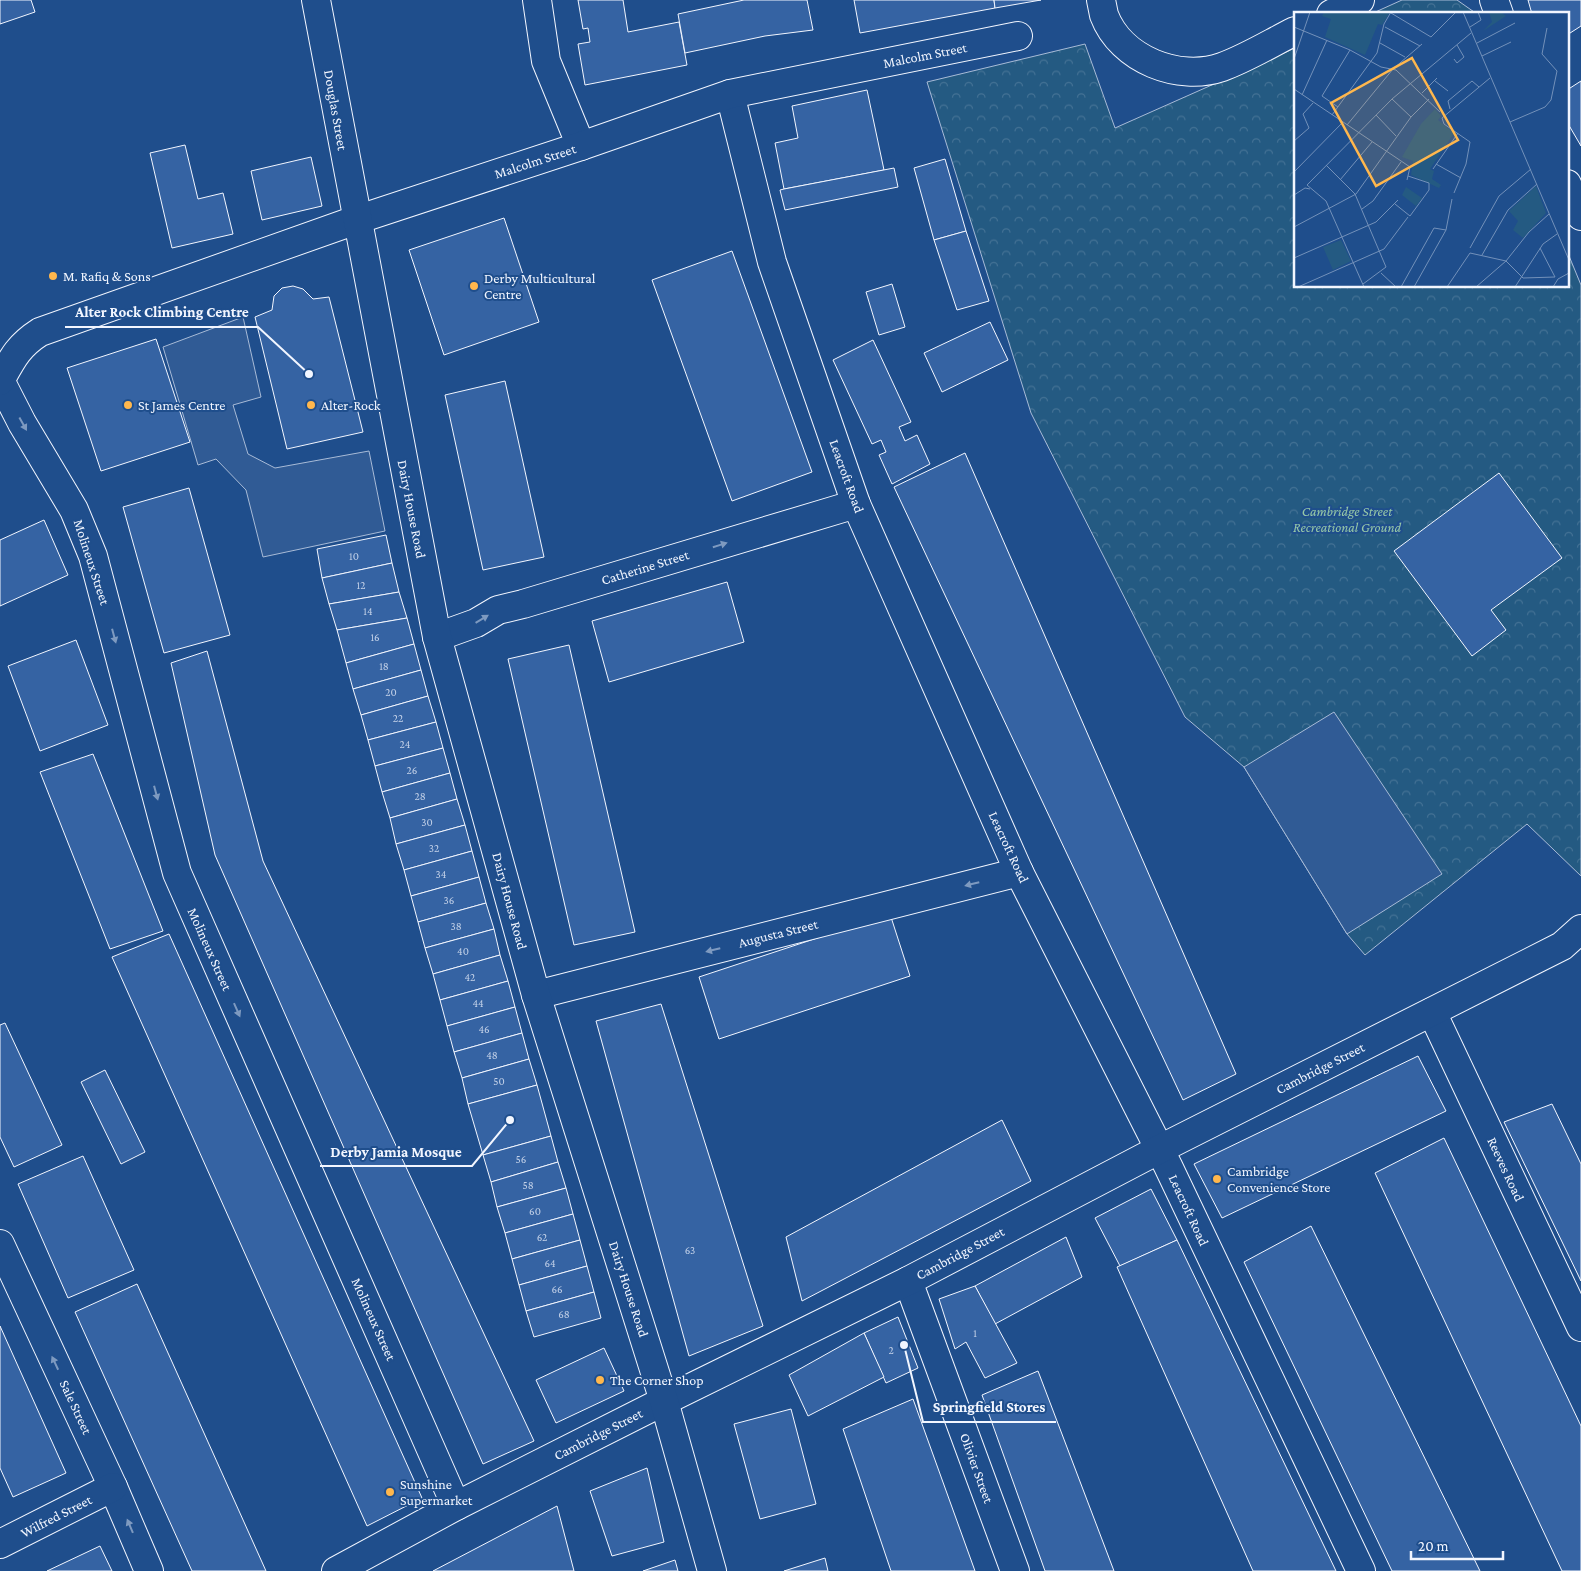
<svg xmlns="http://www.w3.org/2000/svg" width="1581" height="1571" font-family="'Crimson Pro',serif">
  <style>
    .park { fill: url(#park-crowns); stroke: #a8bbd7 }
    .parking { fill: #305b95; stroke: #a8bbd7 }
    .building { fill: #3563a3; stroke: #f2f6ff }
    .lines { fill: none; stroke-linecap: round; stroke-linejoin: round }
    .minor-casing { stroke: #f2f6ff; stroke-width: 30 }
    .tertiary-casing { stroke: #f2f6ff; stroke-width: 30 }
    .minor { stroke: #1f4e8c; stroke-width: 28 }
    .tertiary { stroke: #1f4e8c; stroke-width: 28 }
    .oneway { fill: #7e9ac0 }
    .poi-dot { fill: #ffb74d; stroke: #1f4e8c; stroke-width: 2 }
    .labels { text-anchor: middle; stroke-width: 4; stroke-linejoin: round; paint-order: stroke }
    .number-label { font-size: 11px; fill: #c3d1e8 }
    .street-label { font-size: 14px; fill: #f2f6ff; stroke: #1f4e8c }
    .poi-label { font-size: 14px; fill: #f2f6ff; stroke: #1f4e8c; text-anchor: start }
    .park-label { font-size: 14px; font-style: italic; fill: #97c8a6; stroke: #1f4e8c }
    .inset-road { fill: none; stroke: #7391ba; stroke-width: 1 }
    .view { fill: #ffb74d; fill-opacity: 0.15; stroke: #ffb74d; stroke-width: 2.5 }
    .inset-edge { fill: none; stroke: #f2f6ff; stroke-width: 2.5 }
    .leader { fill: none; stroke: #f2f6ff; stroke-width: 2 }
    .callout-dot { fill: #f2f6ff; stroke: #1f4e8c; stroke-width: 2 }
    .callout-label { font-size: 15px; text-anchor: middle; font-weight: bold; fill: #f2f6ff; stroke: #1f4e8c; stroke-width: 4; stroke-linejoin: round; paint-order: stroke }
  </style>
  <defs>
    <pattern id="park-crowns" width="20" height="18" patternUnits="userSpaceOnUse" patternTransform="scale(1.25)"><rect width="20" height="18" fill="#245a82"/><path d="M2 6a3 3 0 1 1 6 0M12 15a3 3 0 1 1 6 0" fill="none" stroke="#447295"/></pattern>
  </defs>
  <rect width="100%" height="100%" fill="#1f4e8c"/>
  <g class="park">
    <polygon points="1402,0 1457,0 1477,14 1371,14"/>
    <polygon points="1085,44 1115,128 1295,48 1295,286 1567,286 1567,251 1581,285 1581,876 1527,824 1365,955 1347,934 1244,767 1185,717 1031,413 927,82"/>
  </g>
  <g class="parking">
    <polygon points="243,317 261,397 233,405 248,454 275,468 369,451 385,531 263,557 246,490 216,459 198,465 163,347"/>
    <polygon points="1334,712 1442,874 1347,934 1244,767"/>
  </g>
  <g class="building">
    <polygon points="0,0 31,0 35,12 0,24"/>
    <polygon points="578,0 623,0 628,32 679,22 687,65 585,85 578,44 590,42 588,28 583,29"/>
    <polygon points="744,0 807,0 813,30 765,36 685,53 678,14"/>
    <polygon points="854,0 994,0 995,8 860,33"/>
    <polygon points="994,0 1041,0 995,8"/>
    <polygon points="1528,0 1581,0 1581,26 1567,35 1567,14 1532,14"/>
    <polygon points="1581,81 1581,146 1567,122 1567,90"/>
    <polygon points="867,90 884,170 784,189 775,143 798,138 792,106"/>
    <polygon points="185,145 198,199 223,193 233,234 172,248 150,153"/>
    <polygon points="311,157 322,206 262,220 251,171"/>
    <polygon points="945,159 966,231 934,240 914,168"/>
    <polygon points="894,168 898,187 785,210 780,190 784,189"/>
    <polygon points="504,218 539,322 444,355 409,250"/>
    <polygon points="966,231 989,301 957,310 934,240"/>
    <polygon points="732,251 812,472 732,501 652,280"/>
    <polygon points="892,284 905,327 879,335 866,292"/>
    <polygon points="293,286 303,289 313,299 329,297 363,432 287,449 255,317 272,310 274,296 282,288"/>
    <polygon points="990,322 1008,360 942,392 924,353"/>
    <polygon points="156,339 190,442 101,471 67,368"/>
    <polygon points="873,340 911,422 899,427 905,441 917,435 930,464 892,484 879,455 886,452 881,440 872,444 833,360"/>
    <polygon points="505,381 544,557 483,570 445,395"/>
    <polygon points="965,453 1236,1074 1183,1100 894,487"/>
    <polygon points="1499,473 1562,558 1491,610 1506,630 1472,656 1394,551"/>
    <polygon points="189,488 230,635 164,653 123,507"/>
    <polygon points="44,520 68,575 0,606 0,540"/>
    <polygon points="386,535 392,563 322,578 317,549"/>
    <polygon points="392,563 399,592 329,604 322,578"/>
    <polygon points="727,582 744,642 609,682 592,621"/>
    <polygon points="399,592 407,618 337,630 329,604"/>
    <polygon points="407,618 414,644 346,663 337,630"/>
    <polygon points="76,640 108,725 40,751 8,666"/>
    <polygon points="414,644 421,670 353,689 346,663"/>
    <polygon points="569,645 635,932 574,945 508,659"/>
    <polygon points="207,651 263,861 534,1441 483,1464 215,855 171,663"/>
    <polygon points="421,670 428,696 361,715 353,689"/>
    <polygon points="428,696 436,722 368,740 361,715"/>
    <polygon points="436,722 443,748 375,766 368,740"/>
    <polygon points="443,748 450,773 382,792 375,766"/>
    <polygon points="93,754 163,931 110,949 40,772"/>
    <polygon points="450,773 457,799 390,818 382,792"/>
    <polygon points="457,799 465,825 396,844 390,818"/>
    <polygon points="465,825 472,851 404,870 396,844"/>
    <polygon points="472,851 479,877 411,896 404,870"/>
    <polygon points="479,877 486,903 418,922 411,896"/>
    <polygon points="486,903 494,929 425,948 418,922"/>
    <polygon points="890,914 910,976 719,1039 699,977"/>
    <polygon points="494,929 500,955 433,974 425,948"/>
    <polygon points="169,934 422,1498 367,1526 112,957"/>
    <polygon points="500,955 508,981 440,1000 433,974"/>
    <polygon points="508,981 515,1007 447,1026 440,1000"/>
    <polygon points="661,1004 763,1326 689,1356 596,1021"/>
    <polygon points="515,1007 522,1033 454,1052 447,1026"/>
    <polygon points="5,1023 62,1145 14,1167 0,1137 0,1025"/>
    <polygon points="522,1033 529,1059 462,1078 454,1052"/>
    <polygon points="1418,1056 1446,1111 1222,1218 1194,1164"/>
    <polygon points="529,1059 537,1085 468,1104 462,1078"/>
    <polygon points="105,1070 145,1152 121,1164 81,1082"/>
    <polygon points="537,1085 551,1136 483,1155 468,1104"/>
    <polygon points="1552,1104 1581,1164 1581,1281 1504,1122"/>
    <polygon points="1002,1120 1031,1181 802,1301 786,1237"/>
    <polygon points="551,1136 558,1162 491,1182 483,1155"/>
    <polygon points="1444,1138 1581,1426 1581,1571 1562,1571 1375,1173"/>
    <polygon points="83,1156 134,1270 68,1298 18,1184"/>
    <polygon points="558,1162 566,1188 497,1207 491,1182"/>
    <polygon points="566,1188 573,1214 505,1233 497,1207"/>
    <polygon points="1151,1189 1177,1240 1120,1266 1095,1218"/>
    <polygon points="573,1214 580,1240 512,1259 505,1233"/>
    <polygon points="1311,1226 1480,1571 1392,1571 1244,1262"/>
    <polygon points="1066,1237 1082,1277 995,1324 975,1286"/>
    <polygon points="580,1240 587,1266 519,1285 512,1259"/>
    <polygon points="1177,1240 1336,1571 1253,1571 1117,1267"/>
    <polygon points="587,1266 594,1292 526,1311 519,1285"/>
    <polygon points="137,1284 266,1571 192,1571 75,1312"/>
    <polygon points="975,1286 1017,1363 985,1378 966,1342 955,1349 939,1299"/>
    <polygon points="594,1292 601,1318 534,1337 526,1311"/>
    <polygon points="898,1317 918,1368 886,1383 864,1333"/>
    <polygon points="0,1326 66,1473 13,1497 0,1468"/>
    <polygon points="864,1333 884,1377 808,1416 789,1375"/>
    <polygon points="604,1348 624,1391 556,1423 536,1380"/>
    <polygon points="1038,1371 1114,1571 1045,1571 982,1395"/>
    <polygon points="913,1399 975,1571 891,1571 843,1429"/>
    <polygon points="791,1409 816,1504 760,1519 734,1424"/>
    <polygon points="647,1468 664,1542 612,1556 590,1491"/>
    <polygon points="557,1506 574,1571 433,1571"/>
    <polygon points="100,1546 112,1571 47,1571"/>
    <polygon points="825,1558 828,1571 784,1571"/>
    <polygon points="675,1560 678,1571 643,1571"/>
  </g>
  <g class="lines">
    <g class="minor-casing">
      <g id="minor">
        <polyline points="537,0 546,61 581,146"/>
        <path d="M1101,0C1102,5 1103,10 1104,15C1121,60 1179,82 1222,67C1247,58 1271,43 1295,31"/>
        <polyline points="1494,0 1499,14"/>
        <polyline points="1331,14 1360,0"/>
        <polyline points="730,94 772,262 856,504 1019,872 1168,1166 1361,1571"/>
        <polyline points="1567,184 1581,216"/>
        <polyline points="0,380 22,423 74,510 93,556 177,873 456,1506"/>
        <path d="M0,381C12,359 18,346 40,332L356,220L581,146L730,94L1018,36"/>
        <polyline points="437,637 476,623 498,610 523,604 856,504"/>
        <polyline points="536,995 1019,872"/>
        <polyline points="1432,1012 1581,1327"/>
        <polyline points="0,1244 113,1487 149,1571"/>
        <polyline points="908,1281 1015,1571"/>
        <polyline points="0,1544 113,1487"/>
        <polyline points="336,1571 456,1506 664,1401 908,1281 1160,1149 1562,946 1581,929"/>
      </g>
    </g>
    <g class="tertiary-casing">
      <polyline id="tertiary" points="316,0 437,637 536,995 664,1401 712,1571"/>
    </g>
    <use href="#minor" class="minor"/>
    <use href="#tertiary" class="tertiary"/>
  </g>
  <defs><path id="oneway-solid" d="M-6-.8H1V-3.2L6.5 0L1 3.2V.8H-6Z" transform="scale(1.25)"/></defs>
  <g class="oneway">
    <use href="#oneway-solid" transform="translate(23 424) rotate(61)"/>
    <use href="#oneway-solid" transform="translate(720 545) rotate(-17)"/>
    <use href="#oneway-solid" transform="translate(482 619) rotate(-31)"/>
    <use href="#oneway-solid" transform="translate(114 636) rotate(75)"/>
    <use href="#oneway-solid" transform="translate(156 793) rotate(75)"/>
    <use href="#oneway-solid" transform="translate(972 884) rotate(166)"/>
    <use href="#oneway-solid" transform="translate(713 950) rotate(166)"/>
    <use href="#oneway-solid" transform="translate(237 1010) rotate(66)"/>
    <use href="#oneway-solid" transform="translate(55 1363) rotate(-115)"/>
    <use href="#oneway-solid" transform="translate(130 1526) rotate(-113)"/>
  </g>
  <g class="poi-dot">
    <circle cx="53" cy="276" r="5"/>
    <circle cx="474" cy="286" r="5"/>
    <circle cx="128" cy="405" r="5"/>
    <circle cx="311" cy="405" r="5"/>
    <circle cx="1217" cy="1179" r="5"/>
    <circle cx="600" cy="1380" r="5"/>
    <circle cx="390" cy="1492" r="5"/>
  </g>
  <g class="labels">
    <g class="number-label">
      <text x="354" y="560">10</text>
      <text x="361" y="589">12</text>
      <text x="368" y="615">14</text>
      <text x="375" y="641">16</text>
      <text x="384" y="670">18</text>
      <text x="391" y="696">20</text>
      <text x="398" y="722">22</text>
      <text x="405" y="748">24</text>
      <text x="412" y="774">26</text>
      <text x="420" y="800">28</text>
      <text x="427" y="826">30</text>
      <text x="434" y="852">32</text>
      <text x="441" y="878">34</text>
      <text x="449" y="904">36</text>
      <text x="456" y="930">38</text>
      <text x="463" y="955">40</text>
      <text x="470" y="981">42</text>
      <text x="478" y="1007">44</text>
      <text x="484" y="1033">46</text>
      <text x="492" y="1059">48</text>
      <text x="499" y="1085">50</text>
      <text x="521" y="1163">56</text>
      <text x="528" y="1189">58</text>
      <text x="535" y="1215">60</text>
      <text x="542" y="1241">62</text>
      <text x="690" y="1254">63</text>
      <text x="550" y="1267">64</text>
      <text x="557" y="1293">66</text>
      <text x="564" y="1318">68</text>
      <text x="975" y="1337">1</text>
      <text x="891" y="1354">2</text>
    </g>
    <g class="street-label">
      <text transform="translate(925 55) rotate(-11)" y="5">Malcolm Street</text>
      <text transform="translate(336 110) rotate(80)" y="5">Douglas Street</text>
      <text transform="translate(535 161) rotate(-18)" y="5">Malcolm Street</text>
      <text transform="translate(847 476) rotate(70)" y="5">Leacroft Road</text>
      <text transform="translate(412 509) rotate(79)" y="5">Dairy House Road</text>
      <text transform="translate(92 562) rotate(72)" y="5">Molineux Street</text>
      <text transform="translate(645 567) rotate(-17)" y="5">Catherine Street</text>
      <text transform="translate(1009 847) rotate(65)" y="5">Leacroft Road</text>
      <text transform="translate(510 901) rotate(75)" y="5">Dairy House Road</text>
      <text transform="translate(778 933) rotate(-14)" y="5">Augusta Street</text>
      <text transform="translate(210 949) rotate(66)" y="5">Molineux Street</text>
      <text transform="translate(1320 1068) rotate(-27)" y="5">Cambridge Street</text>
      <text transform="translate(1506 1169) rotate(65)" y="5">Reeves Road</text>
      <text transform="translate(1189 1210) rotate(65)" y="5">Leacroft Road</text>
      <text transform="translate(960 1253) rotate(-28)" y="5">Cambridge Street</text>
      <text transform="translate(629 1289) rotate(72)" y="5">Dairy House Road</text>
      <text transform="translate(374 1319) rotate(66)" y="5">Molineux Street</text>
      <text transform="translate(76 1407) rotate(65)" y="5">Sale Street</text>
      <text transform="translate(598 1434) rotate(-27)" y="5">Cambridge Street</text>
      <text transform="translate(977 1468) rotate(70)" y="5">Olivier Street</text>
      <text transform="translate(56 1516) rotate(-27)" y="5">Wilfred Street</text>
    </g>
    <g class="poi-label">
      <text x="63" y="281">M. Rafiq &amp; Sons</text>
      <text x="484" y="283">Derby Multicultural<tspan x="484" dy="16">Centre</tspan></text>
      <text x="138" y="410">St James Centre</text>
      <text x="321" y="410">Alter-Rock</text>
      <text x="1227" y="1176">Cambridge<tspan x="1227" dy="16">Convenience Store</tspan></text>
      <text x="610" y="1385">The Corner Shop</text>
      <text x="400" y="1489">Sunshine<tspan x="400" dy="16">Supermarket</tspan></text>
    </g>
    <g class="park-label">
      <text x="1347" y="516">Cambridge Street<tspan x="1347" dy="16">Recreational Ground</tspan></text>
    </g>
  </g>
  <g transform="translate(1294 12)">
    <rect width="275" height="275" fill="#1f4e8c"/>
    <path d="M195,0H207L212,4L189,19L198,10ZM47,228L57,249L39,258L29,235Z" fill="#245a82"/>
    <path d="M30,0H96L88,13L84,12L71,43L31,25L37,7L28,4ZM141,97L147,104L144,108L160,121L136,157L140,159L138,167L147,173L145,176L117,163L119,149L108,145L127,112ZM242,174L252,201L229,226L219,218L224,209L215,199ZM112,175L128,186L122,194L108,183Z" fill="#245a82"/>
    <path class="inset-road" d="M169,0L275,248M97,1L137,25L162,0M0,15L56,38L87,55L102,58L146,100M91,15L126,34M176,15L187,8L184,0M86,31L111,45M183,31L221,11M188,44L217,30M0,47L16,0M160,47L163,51L170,45L163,33M141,69L154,79M0,77L116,155L113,168M128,81L143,66M8,83L33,28M98,87L117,105M44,95L28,84L56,38M156,97L154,89L178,69L185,75M38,103L83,41L90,12L97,0M82,103L102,124M216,110L251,95L257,88L263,59L248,42L253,16M53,113L99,57L128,32M0,129L15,116L9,102L19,91M142,152L167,166M32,153L61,182L92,255L69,272M139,157L164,121M0,160L49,110M46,168L78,130M13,173L98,87L177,21M13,173L32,189L70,275M160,181L172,152L176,130L150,112L148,106L196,66M0,183L11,176L16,177M101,192L116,204L135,178V171L114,164M68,197L79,189L107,150M0,215L62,182L117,105L135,87M176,236L205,184L237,157M188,243L214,198L243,172M0,246L82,210L104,188M212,249L229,266L261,265L246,236M87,261L102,275M4,275L90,237L114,205M107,275L140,216L152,218M120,275L152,218L158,187M153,275L176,241L212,249M182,275L212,249L235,220L255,202M221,275L249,232L263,222M259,275L264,267L275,261"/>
    <path class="view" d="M118,46L164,128L82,174L37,91Z"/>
    <rect width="275" height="275" class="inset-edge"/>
  </g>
  <path class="leader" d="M309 374L258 327H65M510 1120L472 1166H320M904 1345L923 1422H1056"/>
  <g class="callout-dot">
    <circle cx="309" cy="374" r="5"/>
    <circle cx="510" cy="1120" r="5"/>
    <circle cx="904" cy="1345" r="5"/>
  </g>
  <g class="callout-label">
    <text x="162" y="317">Alter Rock Climbing Centre</text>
    <text x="396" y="1157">Derby Jamia Mosque</text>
    <text x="989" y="1412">Springfield Stores</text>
  </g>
  <path d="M1411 1551v8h92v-8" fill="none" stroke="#f2f6ff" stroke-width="2.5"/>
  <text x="1418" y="1551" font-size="15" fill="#f2f6ff" stroke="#1f4e8c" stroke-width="4" paint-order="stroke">20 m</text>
</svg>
